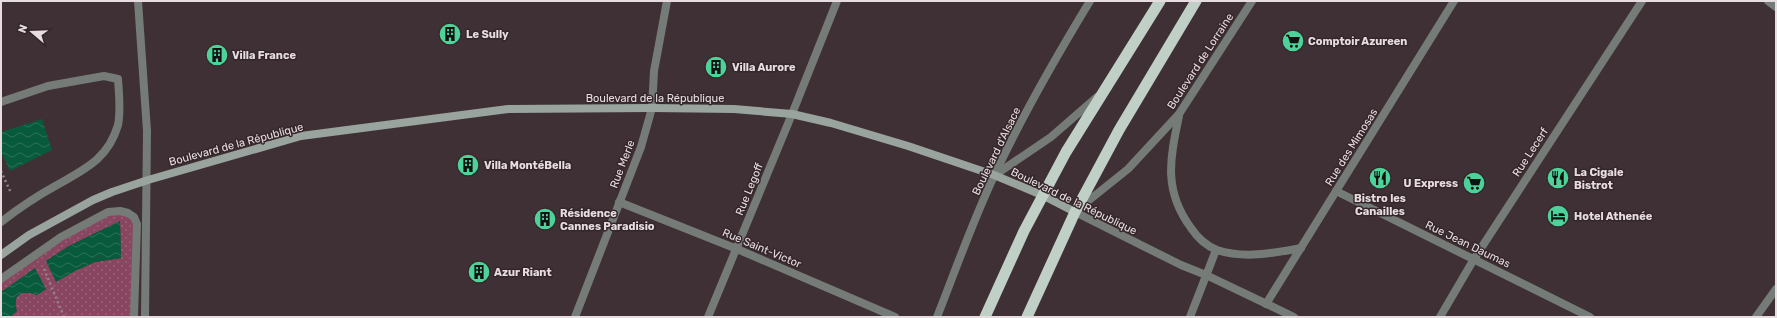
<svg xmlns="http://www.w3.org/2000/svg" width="1777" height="318" font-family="Rubik,sans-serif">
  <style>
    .park { fill: url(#park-dots); fill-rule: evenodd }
    .water { fill: url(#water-waves) }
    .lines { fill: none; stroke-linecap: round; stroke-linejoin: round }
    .path { stroke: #928589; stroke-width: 2.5; stroke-dasharray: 2 3; stroke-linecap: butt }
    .pedestrian { stroke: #757c78; stroke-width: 8 }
    .minor { stroke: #757c78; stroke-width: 8 }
    .tertiary { stroke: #757c78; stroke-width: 8 }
    .secondary { stroke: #98a49d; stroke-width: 8 }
    .trunk { stroke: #c0d0c7; stroke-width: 11 }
    .labels { text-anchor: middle; stroke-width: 3; stroke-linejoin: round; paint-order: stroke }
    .poi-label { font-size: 11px; font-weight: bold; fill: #e7dde0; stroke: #35262b; text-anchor: start }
    .street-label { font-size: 11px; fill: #e7dde0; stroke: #35262b }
  </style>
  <defs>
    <pattern id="park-dots" width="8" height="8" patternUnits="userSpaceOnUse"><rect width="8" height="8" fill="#894660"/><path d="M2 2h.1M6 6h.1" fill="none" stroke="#9a6076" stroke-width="1.8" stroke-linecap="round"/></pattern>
    <pattern id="water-waves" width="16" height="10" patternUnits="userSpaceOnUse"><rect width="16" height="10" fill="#085a3c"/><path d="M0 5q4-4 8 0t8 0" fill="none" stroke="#2c7158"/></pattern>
  </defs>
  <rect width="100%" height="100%" fill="#3f3035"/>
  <path class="park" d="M108,212L134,217V317H10L17,311C12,295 21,289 37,295L46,289L3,290L1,292V279ZM120,221L121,258L95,262L77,270L46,261L69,246Z"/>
  <g class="water">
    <polygon points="42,119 52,150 10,171 1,152 1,132"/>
    <polygon points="120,221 121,258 95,262 77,270 56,282 46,261 69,246"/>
    <path d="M35,268L46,289L37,295C22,289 11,295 17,311L10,317H1V292Z"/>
  </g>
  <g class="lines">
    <g class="path">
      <polyline points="1,171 11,193"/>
      <polyline points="44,269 64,317"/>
    </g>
    <g class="pedestrian">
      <path d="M1,102L48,86L104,76L118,79C119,94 121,111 118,125C108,159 85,169 57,185C37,196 19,208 1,222"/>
      <polyline points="1,279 61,237 108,212 120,211 128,213 134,217 137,224 134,317"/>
    </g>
    <g class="minor">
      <polyline points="138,1 147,131 145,317"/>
      <polyline points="1768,1 1776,7"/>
      <path d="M1179,116C1170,159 1163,190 1191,228C1197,237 1207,246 1217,250C1244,259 1274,253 1301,248"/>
      <polyline points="995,175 1051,137 1097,97"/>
      <polyline points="1336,191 1590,317"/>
      <polyline points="619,202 737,249 895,317"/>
      <polyline points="1078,209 1128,169 1179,114 1252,1"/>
      <polyline points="1266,304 1454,1"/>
      <polyline points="575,317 641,147 652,108 654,71 667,1"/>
      <polyline points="708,317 792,114 837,1"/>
      <path d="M937,317C956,269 973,220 995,174C1023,114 1056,57 1090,1"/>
      <polyline points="1190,317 1216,250"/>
      <polyline points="1440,317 1474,259 1642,1"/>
    </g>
    <g class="tertiary">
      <polyline points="1075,212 1181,265 1206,275 1294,317"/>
      <polyline points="1756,317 1776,289"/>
    </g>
    <polyline class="secondary" points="1,255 29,235 93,200 112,192 148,180 301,136 508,109 652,108 734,109 792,114 831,123 908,146 994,175 1042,195 1075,212"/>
    <g class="trunk">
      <polyline points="985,317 1024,231 1066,152 1160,1"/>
      <polyline points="1027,317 1075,212 1119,130 1196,1"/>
    </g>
  </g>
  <defs>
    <g id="building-disc" transform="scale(1.15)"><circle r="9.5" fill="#4dd39a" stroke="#35262b"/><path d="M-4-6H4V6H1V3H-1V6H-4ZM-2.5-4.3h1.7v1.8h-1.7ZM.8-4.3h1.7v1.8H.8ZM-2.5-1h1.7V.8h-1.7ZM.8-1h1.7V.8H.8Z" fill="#111"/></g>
    <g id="supermarket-disc" transform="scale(1.15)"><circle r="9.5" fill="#4dd39a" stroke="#35262b"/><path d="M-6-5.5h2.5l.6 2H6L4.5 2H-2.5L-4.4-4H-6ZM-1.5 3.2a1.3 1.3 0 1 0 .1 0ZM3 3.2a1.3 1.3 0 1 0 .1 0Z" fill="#111"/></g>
    <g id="restaurant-disc" transform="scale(1.15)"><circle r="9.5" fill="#4dd39a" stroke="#35262b"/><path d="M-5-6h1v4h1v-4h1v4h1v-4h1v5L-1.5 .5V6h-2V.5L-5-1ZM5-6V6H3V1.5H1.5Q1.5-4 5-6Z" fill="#111"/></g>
    <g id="hotel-disc" transform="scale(1.15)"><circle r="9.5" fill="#4dd39a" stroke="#35262b"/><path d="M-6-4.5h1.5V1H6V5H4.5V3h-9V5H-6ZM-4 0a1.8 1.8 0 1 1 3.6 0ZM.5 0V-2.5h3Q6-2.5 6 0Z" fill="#111"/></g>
  </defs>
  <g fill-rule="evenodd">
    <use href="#building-disc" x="450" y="34"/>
    <use href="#supermarket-disc" x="1293" y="41"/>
    <use href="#building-disc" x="217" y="55"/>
    <use href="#building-disc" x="716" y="67"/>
    <use href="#building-disc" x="468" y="165"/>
    <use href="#restaurant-disc" x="1380" y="178"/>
    <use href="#restaurant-disc" x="1558" y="178"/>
    <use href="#supermarket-disc" x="1474" y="183"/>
    <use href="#hotel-disc" x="1558" y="216"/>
    <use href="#building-disc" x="545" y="219"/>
    <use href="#building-disc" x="479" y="272"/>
  </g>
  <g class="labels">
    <g class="poi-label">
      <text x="466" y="38">Le Sully</text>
      <text x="1308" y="45">Comptoir Azureen</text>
      <text x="232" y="59">Villa France</text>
      <text x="732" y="71">Villa Aurore</text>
      <text x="484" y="169">Villa MontéBella</text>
      <text x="1574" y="176">La Cigale<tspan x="1574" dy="13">Bistrot</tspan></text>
      <text x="1458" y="187" text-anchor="end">U Express</text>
      <text x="1380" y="202" text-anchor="middle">Bistro les<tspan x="1380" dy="13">Canailles</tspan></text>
      <text x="560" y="217">Résidence<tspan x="560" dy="13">Cannes Paradisio</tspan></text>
      <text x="1574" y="220">Hotel Athenée</text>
      <text x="494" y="276">Azur Riant</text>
    </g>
    <g class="street-label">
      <text transform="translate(1200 61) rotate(-57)" y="4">Boulevard de Lorraine</text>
      <text x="655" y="102">Boulevard de la République</text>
      <text transform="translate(236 144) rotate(-15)" y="4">Boulevard de la République</text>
      <text transform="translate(1351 147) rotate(-58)" y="4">Rue des Mimosas</text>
      <text transform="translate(996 151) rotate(-64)" y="4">Boulevard d'Alsace</text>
      <text transform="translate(1530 152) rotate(-57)" y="4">Rue Lecerf</text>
      <text transform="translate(622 164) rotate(-69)" y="4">Rue Merle</text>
      <text transform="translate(749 189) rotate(-68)" y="4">Rue Legoff</text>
      <text transform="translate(1074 201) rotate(26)" y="4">Boulevard de la République</text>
      <text transform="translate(1468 244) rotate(26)" y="4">Rue Jean Daumas</text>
      <text transform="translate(762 248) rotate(23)" y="4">Rue Saint-Victor</text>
    </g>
  </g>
  <rect width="1777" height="318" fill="none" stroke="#e7dde0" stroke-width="4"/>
  <g transform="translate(32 32) rotate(289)" stroke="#35262b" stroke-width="3" paint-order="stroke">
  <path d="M0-3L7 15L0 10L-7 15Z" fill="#e7dde0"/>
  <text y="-6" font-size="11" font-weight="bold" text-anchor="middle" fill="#e7dde0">N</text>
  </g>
</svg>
